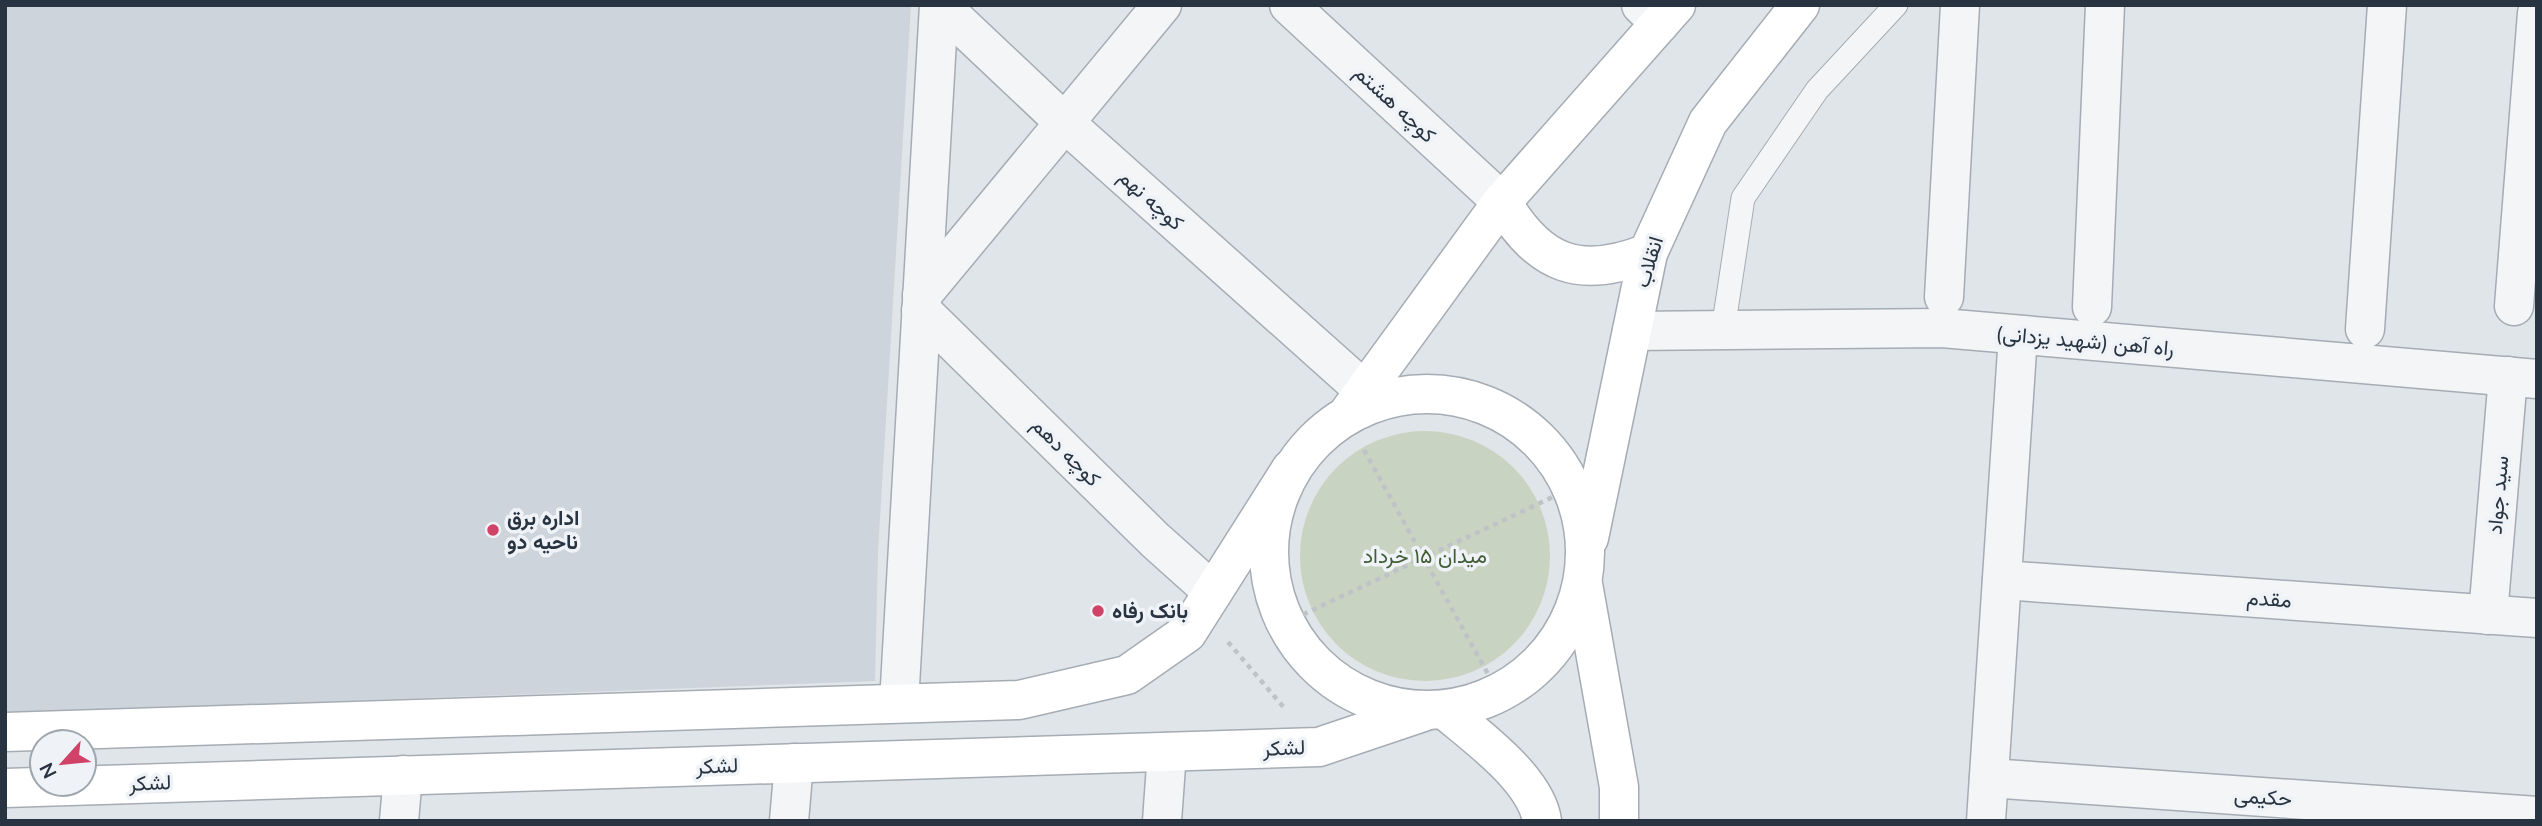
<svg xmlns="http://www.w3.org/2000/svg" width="2542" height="826" font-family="Mulish,Vazirmatn,sans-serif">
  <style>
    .built { fill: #ced4db }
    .green { fill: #c8d3c1 }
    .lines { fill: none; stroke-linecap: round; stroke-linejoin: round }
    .service-casing { stroke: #a5acb3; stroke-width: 25 }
    .minor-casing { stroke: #a5acb3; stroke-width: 41 }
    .secondary-casing { stroke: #a5acb3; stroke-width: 41 }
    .path { stroke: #bec3c8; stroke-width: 4.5; stroke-dasharray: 5 5; stroke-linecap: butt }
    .service { stroke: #f3f5f7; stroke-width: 23 }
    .minor { stroke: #f3f5f7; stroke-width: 38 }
    .secondary { stroke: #fff; stroke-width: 38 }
    .poi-dot { fill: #d14268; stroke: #eff3f7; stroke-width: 2.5 }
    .labels { text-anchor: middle; stroke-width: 7; stroke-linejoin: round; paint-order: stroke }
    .street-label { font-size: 21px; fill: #283441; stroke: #eff3f7 }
    .poi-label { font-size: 21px; font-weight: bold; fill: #283441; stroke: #eff3f7; text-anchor: start }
    .park-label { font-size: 21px; fill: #415d35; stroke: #eff3f7 }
  </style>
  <rect width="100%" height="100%" fill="#e0e5e9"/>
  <polygon class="built" points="5,5 911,5 878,552 875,681 5,714"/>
  <circle class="green" cx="1425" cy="556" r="125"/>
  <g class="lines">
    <g class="service-casing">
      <polyline id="service" points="1723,330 1743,198 1817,90 1896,5"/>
    </g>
    <g class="minor-casing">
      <g id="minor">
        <polyline points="940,5 1065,123 1365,391"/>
        <polyline points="1289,5 1502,202"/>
        <polyline points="1641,5 1660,23"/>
        <polyline points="922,295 1162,5"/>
        <polyline points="1944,297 1960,5"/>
        <polyline points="2514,306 2537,13"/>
        <polyline points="2092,307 2105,5"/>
        <polyline points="921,310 1155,540 1213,592"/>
        <polyline points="2365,329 2387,5"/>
        <polyline points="1632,331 1942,328 2537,379"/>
        <polyline points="2002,580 2537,618"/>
        <polyline points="2488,615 2508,376"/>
        <polyline points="899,703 939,5"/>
        <polyline points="1989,778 2537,816"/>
        <polyline points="399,821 403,775"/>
        <polyline points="789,821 794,763"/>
        <polyline points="1162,821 1167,752"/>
        <polyline points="1986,821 2018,335"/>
      </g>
    </g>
    <g class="secondary-casing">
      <g id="secondary">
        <path d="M1502,202C1539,265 1580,280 1648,253"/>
        <circle cx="1427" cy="552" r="158"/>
        <polyline points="1347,415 1502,202 1676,5"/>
        <polyline points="1589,538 1648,253 1708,122 1800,5"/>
        <polyline points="1583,584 1619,787 1619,821"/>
        <path d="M1445,710C1476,736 1536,779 1542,821"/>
        <polyline points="5,732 1019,700 1127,675 1187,633 1291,469"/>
        <polyline points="5,788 1319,747 1423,712"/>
      </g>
    </g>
    <g class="path">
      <polyline points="1364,450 1499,694"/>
      <polyline points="1285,623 1557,495"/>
      <polyline points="1228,642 1286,710"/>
    </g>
    <use href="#service" class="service"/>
    <use href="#minor" class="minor"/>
    <use href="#secondary" class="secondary"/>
  </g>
  <g class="poi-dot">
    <circle cx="493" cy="530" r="7"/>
    <circle cx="1098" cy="611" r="7"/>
  </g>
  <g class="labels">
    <g class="street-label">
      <text transform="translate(1395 104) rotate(43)" y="7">کوچه هشتم</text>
      <text transform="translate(1151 200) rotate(42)" y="7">کوچه نهم</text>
      <text transform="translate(1649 262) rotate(-73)" y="7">انقلاب</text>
      <text transform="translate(2085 341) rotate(5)" y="7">راه آهن (شهید یزدانی)</text>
      <text transform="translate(1066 452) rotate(45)" y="7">کوچه دهم</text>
      <text transform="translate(2498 495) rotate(-85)" y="7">سید جواد</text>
      <text transform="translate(2269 599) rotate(4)" y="7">مقدم</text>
      <text transform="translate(1284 748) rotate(-2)" y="7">لشکر</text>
      <text transform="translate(717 766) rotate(-2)" y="7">لشکر</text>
      <text transform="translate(150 783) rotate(-2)" y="7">لشکر</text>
      <text transform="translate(2263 797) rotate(4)" y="7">حکیمی</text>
    </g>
    <g class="poi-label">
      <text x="507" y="525">اداره برق<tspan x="507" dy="24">ناحیه دو</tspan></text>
      <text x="1112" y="618">بانک رفاه</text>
    </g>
    <g class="park-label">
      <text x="1425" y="563">میدان ۱۵ خرداد</text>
    </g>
  </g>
  <rect width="2542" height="826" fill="none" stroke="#283441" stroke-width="14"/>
  <g transform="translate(63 763) rotate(243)"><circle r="33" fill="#eff3f7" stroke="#9fa7ae" stroke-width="2"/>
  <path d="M0-5L12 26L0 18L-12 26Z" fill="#d14268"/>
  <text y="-10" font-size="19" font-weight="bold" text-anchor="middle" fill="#283441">N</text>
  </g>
</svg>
